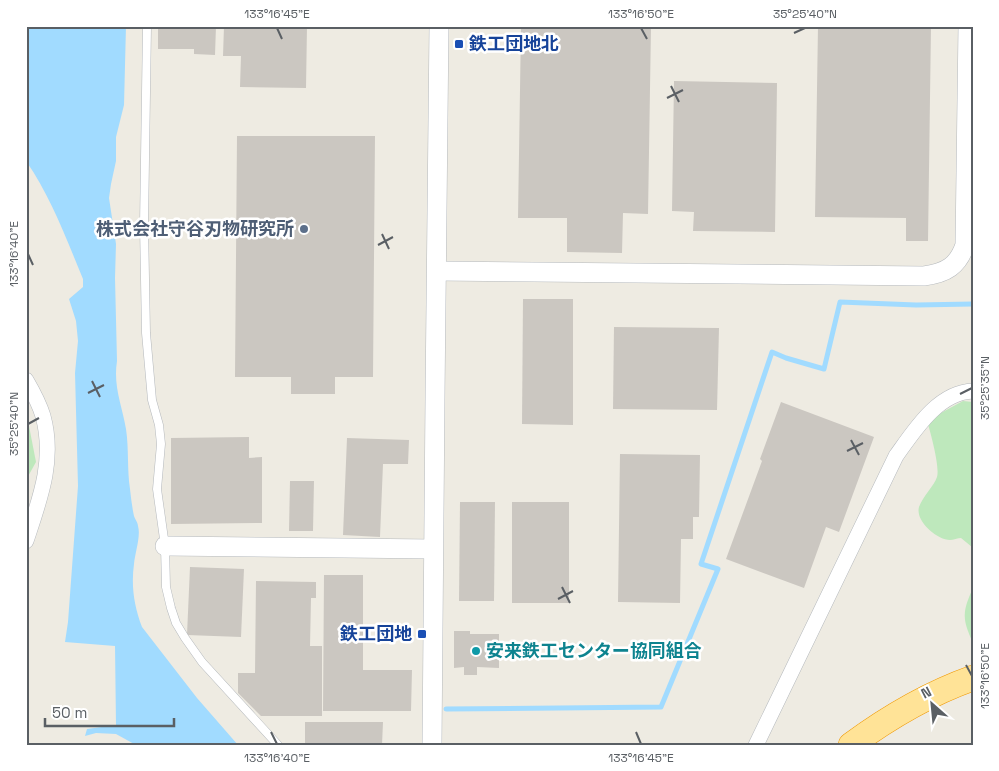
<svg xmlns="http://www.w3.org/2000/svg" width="999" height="771" font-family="'Space Grotesk','Noto Sans JP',sans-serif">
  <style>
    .green { fill: #bee8bc }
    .water { fill: #a1dbff }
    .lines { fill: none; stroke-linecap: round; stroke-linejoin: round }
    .stream { stroke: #a1dbff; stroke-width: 5 }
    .building { fill: #cbc7c1 }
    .service-casing { stroke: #b5b9bd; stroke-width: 9 }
    .minor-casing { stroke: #b5b9bd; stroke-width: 16 }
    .tertiary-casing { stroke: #b5b9bd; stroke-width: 20 }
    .trunk-casing { stroke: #f09800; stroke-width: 26 }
    .service { stroke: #fff; stroke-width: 8 }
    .minor { stroke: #fff; stroke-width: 15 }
    .tertiary { stroke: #fff; stroke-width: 19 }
    .trunk { stroke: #ffe397; stroke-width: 25 }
    .ticks { fill: none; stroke: #5a5f64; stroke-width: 2 }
    .transit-dot { fill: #1a4fb4; stroke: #fff; stroke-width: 2 }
    .service-dot { fill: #5c6f8a; stroke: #fff; stroke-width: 2 }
    .culture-dot { fill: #0f9aa8; stroke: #fff; stroke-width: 2 }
    .labels { text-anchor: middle; stroke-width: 5; stroke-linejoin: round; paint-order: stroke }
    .transit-label { font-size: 18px; font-weight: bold; fill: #164399; stroke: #fff; text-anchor: start }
    .service-label { font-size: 18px; font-weight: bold; fill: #4e5e75; stroke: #fff; text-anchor: end }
    .culture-label { font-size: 18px; font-weight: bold; fill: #0d838f; stroke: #fff; text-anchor: start }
    .neatline { fill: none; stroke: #5a5f64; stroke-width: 2 }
    .ticks-label { font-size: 12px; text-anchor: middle; fill: #5a5f64 }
  </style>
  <rect width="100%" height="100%" fill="#eeebe2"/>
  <g class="green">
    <path d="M963,401L973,402V550L972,547L961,538C958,538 953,540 950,540C937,540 915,521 919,507C923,496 934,486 937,477C940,467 931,435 928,424L939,414Z"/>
    <polygon points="26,420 29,426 36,462 26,480"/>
    <path d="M973,588V643C962,619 962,612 973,588Z"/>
  </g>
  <path class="water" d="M26,26H126L124,105L116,137V161L111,184L109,198L116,244L115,278L117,361C113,386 122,405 126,429C129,449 127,469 130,489C131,498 132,507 134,516C135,519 138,523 138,526C141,536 135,553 134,564C131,586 134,606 142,627L197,698L238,745H136L116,734L96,733L85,736L87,729L116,725L115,646L65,642L68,622L78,486L75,373L78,341L76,321L69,299L83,287V279C66,238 51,197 26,161Z"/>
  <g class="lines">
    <polyline class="stream" points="446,709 661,707 718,569 701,564 772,352 786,358 824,369 840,302 916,305 973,304"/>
  </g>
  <g class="building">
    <polygon points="158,26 216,26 215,55 194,54 194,49 158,49"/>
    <polygon points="224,26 307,26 306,88 240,87 241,56 223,56"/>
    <polygon points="521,26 651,26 648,214 623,213 622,253 567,252 567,218 518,218"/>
    <polygon points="818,26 931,26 928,241 906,241 906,218 815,217"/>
    <polygon points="674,81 777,83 775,232 693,231 694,212 672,211"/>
    <polygon points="237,136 375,136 373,377 335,377 335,394 291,394 291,377 235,377"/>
    <polygon points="523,299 573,299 573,425 522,424"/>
    <polygon points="614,327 719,328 717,410 613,409"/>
    <polygon points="781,402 874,437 839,532 826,527 804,588 726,559 762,461 760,459"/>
    <polygon points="249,437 249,458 262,457 262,523 171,524 171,438"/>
    <polygon points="347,438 409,440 408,464 383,464 380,537 343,535"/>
    <polygon points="620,454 700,455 699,517 693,517 693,539 681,539 680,603 618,602"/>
    <polygon points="290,481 314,481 313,531 289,531"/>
    <polygon points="460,502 495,502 494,601 459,601"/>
    <rect x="512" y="502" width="57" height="101"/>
    <polygon points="190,567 244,569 241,637 187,635"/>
    <polygon points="324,575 363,575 363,670 412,670 411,711 323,711"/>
    <polygon points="256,581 316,582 316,598 311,598 310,646 322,646 322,716 261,716 238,693 238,673 255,673"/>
    <polygon points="454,631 470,631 470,634 499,634 499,668 477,667 477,675 464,675 464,667 454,668"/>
    <polygon points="305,722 383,722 382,745 305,745"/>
  </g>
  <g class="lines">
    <g class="service-casing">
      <polyline id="service" points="147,26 144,225 146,333 152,400 159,425 161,444 157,489 165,546 166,587 171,608 176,623 185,638 202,662 278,745"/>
    </g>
    <g class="minor-casing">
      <g id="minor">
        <path d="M26,380C33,392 39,403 43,416C55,460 40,499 26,541"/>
        <path d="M756,745L896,456C914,431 938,392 973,391"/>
      </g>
    </g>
    <g class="tertiary-casing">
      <g id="tertiary">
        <path d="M437,271L924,276C946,273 958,266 965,245L968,26"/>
        <polyline points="165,546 433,549"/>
        <path d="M432,745C433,505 437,266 439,26"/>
      </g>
    </g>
    <g class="trunk-casing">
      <path id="trunk" d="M851,745C889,717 928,694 973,678"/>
    </g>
    <use href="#service" class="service"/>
    <use href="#minor" class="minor"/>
    <use href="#tertiary" class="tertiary"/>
    <use href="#trunk" class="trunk"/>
  </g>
  <path class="ticks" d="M277,28L282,39M641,28L647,39M794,33L805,28M671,86L679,102M667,98L683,90M382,234L389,249M378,245L393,237M28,254L33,265M92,381L100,397M88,393L104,385M960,394L972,388M28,424L39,418M851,440L859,455M847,451L863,443M562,587L570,603M558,599L573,591M966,665L972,676M271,732L277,744M636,732L641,744"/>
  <g class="transit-dot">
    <rect x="454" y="39" width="10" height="10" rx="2.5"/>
    <rect x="417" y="629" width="10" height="10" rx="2.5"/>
  </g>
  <circle class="service-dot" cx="304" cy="229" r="5"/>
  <circle class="culture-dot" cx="476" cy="651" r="5"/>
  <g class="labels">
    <g class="transit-label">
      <text x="469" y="50">鉄工団地北</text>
      <text x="412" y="640" text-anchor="end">鉄工団地</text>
    </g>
    <g class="service-label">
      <text x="294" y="235">株式会社守谷刃物研究所</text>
    </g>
    <g class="culture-label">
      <text x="486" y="657">安来鉄工センター協同組合</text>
    </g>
  </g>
  <rect width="999" height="771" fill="none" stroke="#ffffff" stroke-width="55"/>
  <g transform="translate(932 704) rotate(333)" stroke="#ffffff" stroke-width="4" paint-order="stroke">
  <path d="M0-4L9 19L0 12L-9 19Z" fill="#5a5f64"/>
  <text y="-8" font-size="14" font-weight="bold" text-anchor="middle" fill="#5a5f64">N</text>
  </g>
  <path d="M45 718v8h129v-8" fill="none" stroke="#5a5f64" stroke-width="2.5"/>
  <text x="52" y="718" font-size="15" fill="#5a5f64" stroke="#ffffff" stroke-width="4" paint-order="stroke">50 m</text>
  <rect x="28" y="28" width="944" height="716" class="neatline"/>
  <g class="ticks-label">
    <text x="277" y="18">133°16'45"E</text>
    <text x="641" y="18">133°16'50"E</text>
    <text x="805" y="18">35°25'40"N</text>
    <text transform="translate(14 254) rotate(-90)" y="4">133°16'40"E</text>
    <text transform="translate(985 388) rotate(-90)" y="4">35°25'35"N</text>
    <text transform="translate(14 424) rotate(-90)" y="4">35°25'40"N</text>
    <text transform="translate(985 676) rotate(-90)" y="4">133°16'50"E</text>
    <text x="277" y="762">133°16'40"E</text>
    <text x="641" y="762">133°16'45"E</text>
  </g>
</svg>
